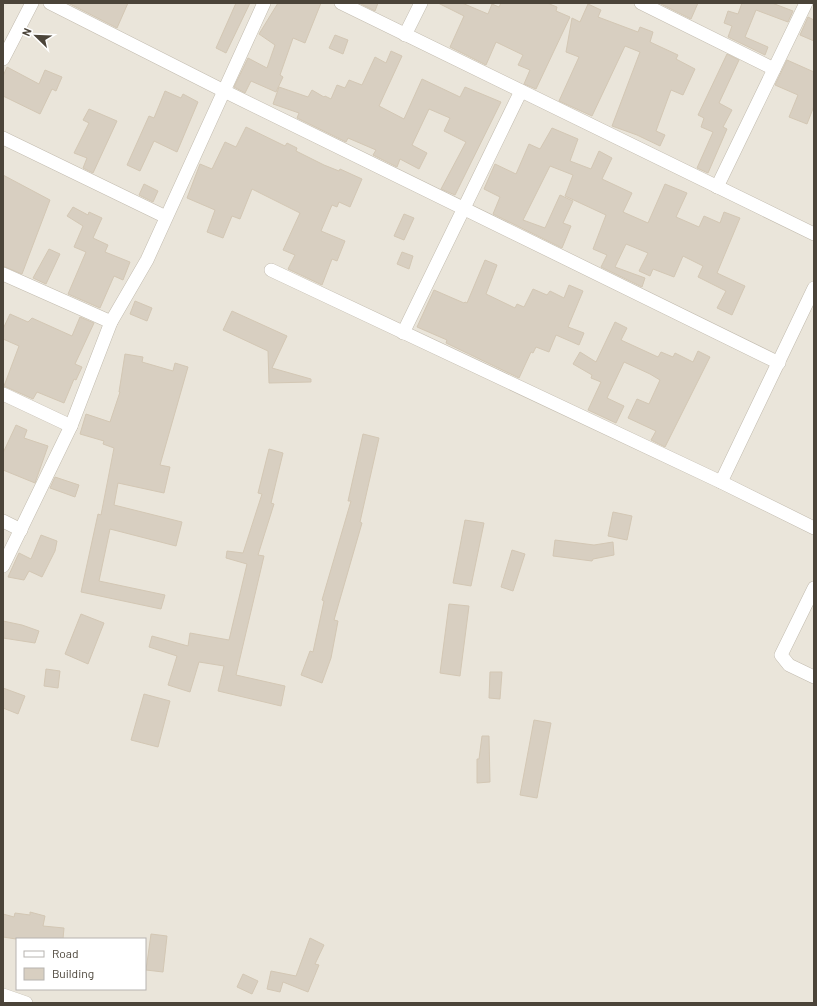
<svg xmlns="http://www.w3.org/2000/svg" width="817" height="1006" font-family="Barlow,sans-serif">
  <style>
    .residential { fill: #eae5da; fill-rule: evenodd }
    .building { fill: #d8cfc1; stroke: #d3c7b4 }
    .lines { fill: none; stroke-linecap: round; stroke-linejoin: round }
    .minor-casing { stroke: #c2bbae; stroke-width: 14 }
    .minor { stroke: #fff; stroke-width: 13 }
  </style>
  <rect width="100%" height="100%" fill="#f6f3ec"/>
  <path class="residential" d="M3,3H814V1003H3ZM17,939H145V989H17Z"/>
  <g class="building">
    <polygon points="68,3 128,3 117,28"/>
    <polygon points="236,3 250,3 226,53 216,48"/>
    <polygon points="278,3 321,3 305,43 293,38 280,75 283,77 276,92 251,81 245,93 234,87 248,58 267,68 275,45 259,34"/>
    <polygon points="359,3 378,3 375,11"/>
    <polygon points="438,3 462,3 488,14 492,4 499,7 501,3 547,3 557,7 556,11 570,17 536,89 524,84 530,70 518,65 523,55 496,42 486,65 450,47 464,16"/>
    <polygon points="659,3 698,3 691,19"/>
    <polygon points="742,3 772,3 793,11 788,22 756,10 745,37 768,47 765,55 728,37 732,26 724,23 728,11 738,14"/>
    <polygon points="588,4 601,10 598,17 638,32 640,27 653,32 650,42 678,55 676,59 695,69 683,95 671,90 656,131 665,135 660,146 637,135 612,126 640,52 625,46 592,116 559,101 579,57 566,52 572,18 580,22"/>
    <polygon points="808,17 814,20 814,41 800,35"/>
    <polygon points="335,35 348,40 343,54 329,48"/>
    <polygon points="391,51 402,56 379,106 404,119 422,79 460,97 465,87 501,102 455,195 441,189 466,142 444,131 450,118 429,109 412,145 427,153 419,169 400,159 397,167 373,155 376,150 348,138 346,142 297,118 299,113 273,104 279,87 308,97 312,90 324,97 325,96 331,99 337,85 345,88 349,80 362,85 375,57 386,63"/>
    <polygon points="727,54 739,60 719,103 732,110 723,127 727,129 708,173 697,168 713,132 701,127 704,118 698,115"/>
    <polygon points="787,60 814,72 814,106 807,124 789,117 798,95 775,85"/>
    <polygon points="7,67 39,84 45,70 62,77 56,91 52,89 40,114 3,96 3,76"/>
    <polygon points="165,91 181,98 183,94 198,102 177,152 154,141 140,171 127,165 149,116 154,118"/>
    <polygon points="89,109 117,121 93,173 83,168 87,158 74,153 89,123 83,120"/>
    <polygon points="246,127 285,146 287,143 297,148 296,151 324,165 339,171 340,169 362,179 350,207 339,202 337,207 332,205 321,231 345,241 337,261 332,259 322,285 288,269 295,255 283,250 300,213 252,189 240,219 232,216 223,238 207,232 215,210 187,198 200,164 212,169 225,142 236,147"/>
    <polygon points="552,128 578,139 570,161 591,169 599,151 612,158 602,179 632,193 623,212 648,223 665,184 687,193 676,217 699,227 704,216 720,223 724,212 740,218 717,273 745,286 732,315 717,308 726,291 698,277 703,266 683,256 674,277 653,269 650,276 639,271 648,253 626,244 615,267 645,278 642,287 601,267 607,255 593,249 606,215 565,196 573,175 550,166 523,220 545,228 560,195 573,201 563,223 571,226 562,248 493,214 500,197 484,189 495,164 516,174 529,144 540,149"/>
    <polygon points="3,175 50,200 22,274 3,266"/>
    <polygon points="144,184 158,191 153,202 139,195"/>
    <polygon points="73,207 88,215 89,212 102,218 93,238 108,245 105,252 130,262 123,280 114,276 100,308 68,294 86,252 74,247 83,226 67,216"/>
    <polygon points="404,214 414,218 404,240 394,236"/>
    <polygon points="49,249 60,254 46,284 33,278"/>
    <polygon points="402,252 413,256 409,269 397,264"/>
    <polygon points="485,260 497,265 486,294 515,308 517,304 524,307 533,289 547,295 550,291 564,298 569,285 583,291 568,327 584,333 579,345 556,335 549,352 536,347 533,353 531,352 519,378 446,343 447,340 417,327 434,290 464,303 465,302 467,303"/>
    <polygon points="135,301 152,308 147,321 130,314"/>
    <polygon points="232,311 287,336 272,368 311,379 311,382 269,383 268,351 223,330"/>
    <polygon points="10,314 28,322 32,318 72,336 80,317 94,323 75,364 82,367 76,380 74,379 64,403 37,392 33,399 4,386 19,346 3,339 3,329"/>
    <polygon points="615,322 627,328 621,340 658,357 661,352 673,357 675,353 693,362 698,351 710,357 665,447 651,440 656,431 628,418 637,399 649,404 660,380 650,374 624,362 607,398 624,406 616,423 588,410 601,382 591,378 592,375 573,364 580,352 596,362"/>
    <polygon points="125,354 143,357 142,362 173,371 175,363 188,367 160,465 170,467 164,493 118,483 114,505 182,522 176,546 110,529 99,581 165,595 161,609 81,592 98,514 101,515 114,448 103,444 104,441 80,434 86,414 110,422 120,392 119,392"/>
    <polygon points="16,425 27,430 24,438 48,446 35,483 3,470 3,453"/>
    <polygon points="363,434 379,438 360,522 362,523 334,620 338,621 331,658 322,683 301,675 310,651 313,652 324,601 322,600 351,501 348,501"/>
    <polygon points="269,449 283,453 271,503 274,504 258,555 264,556 236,675 285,686 281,706 218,691 224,666 199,662 190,692 168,685 177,656 149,647 152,636 188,646 190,633 229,640 247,564 226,558 227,551 243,553 262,494 258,493"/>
    <polygon points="55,477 79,485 75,497 50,488"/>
    <polygon points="613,512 632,516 627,540 608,536"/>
    <polygon points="465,520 484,523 471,586 453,583"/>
    <polygon points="41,535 57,541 55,551 42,577 29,571 24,580 8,577 19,553 31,559"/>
    <polygon points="555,540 594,545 613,542 614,555 593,559 592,561 553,556"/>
    <polygon points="512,550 525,554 513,591 501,587"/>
    <polygon points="449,604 469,606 460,676 440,673"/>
    <polygon points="81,614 104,623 88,664 65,654"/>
    <polygon points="3,621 22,625 39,631 35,643 3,638"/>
    <polygon points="46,669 60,671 58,688 44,686"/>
    <polygon points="490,672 502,672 500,699 489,698"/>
    <polygon points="3,688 25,696 18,714 3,708"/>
    <polygon points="144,694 170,701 158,747 131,740"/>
    <polygon points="534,720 551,723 537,798 520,795"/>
    <polygon points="482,736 489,736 490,782 477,783 477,759 479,759"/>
    <polygon points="30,912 45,916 43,926 64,928 63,939 16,939 3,937 3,914 14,917 15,913 30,915"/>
    <polygon points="151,934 167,936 163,972 146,970"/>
    <polygon points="310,938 324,945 315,964 319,965 308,992 283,982 280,992 267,989 271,971 296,976"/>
    <polygon points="243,974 258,981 252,994 237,987"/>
  </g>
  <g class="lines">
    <g class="minor-casing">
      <g id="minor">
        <polyline points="50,3 224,91 779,363"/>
        <polyline points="341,3 814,234"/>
        <polyline points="641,3 774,69"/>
        <polyline points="405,35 421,3"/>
        <polyline points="3,59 32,3"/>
        <polyline points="3,138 166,217"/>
        <polyline points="717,187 806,3"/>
        <polyline points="271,270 721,482 814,528"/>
        <polyline points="3,274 111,322"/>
        <polyline points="403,333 521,91"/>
        <polyline points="3,394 71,426"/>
        <polyline points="721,482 814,288"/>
        <polyline points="3,521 21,530"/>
        <polyline points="3,566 71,426 111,322 147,260 264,3"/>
        <polyline points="814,588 781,655 789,665 814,677"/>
        <polyline points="3,995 26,1003"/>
      </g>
    </g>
    <use href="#minor" class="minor"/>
  </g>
  <rect width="817" height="1006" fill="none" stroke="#4b4439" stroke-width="8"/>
  <rect x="16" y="938" width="130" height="52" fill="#ffffff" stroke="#b7b4b0"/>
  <rect x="24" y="951" width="20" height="6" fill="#ffffff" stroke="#b7b4b0"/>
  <text x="52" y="958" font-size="12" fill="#4b4439">Road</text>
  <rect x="24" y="968" width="20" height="12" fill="#d8cfc1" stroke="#b7b4b0"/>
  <text x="52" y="978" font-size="12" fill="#4b4439">Building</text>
  <g transform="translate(36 36) rotate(293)" stroke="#ffffff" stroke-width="3" paint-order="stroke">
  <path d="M0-3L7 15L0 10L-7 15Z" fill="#4b4439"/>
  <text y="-6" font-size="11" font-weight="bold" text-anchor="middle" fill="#4b4439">N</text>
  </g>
</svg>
